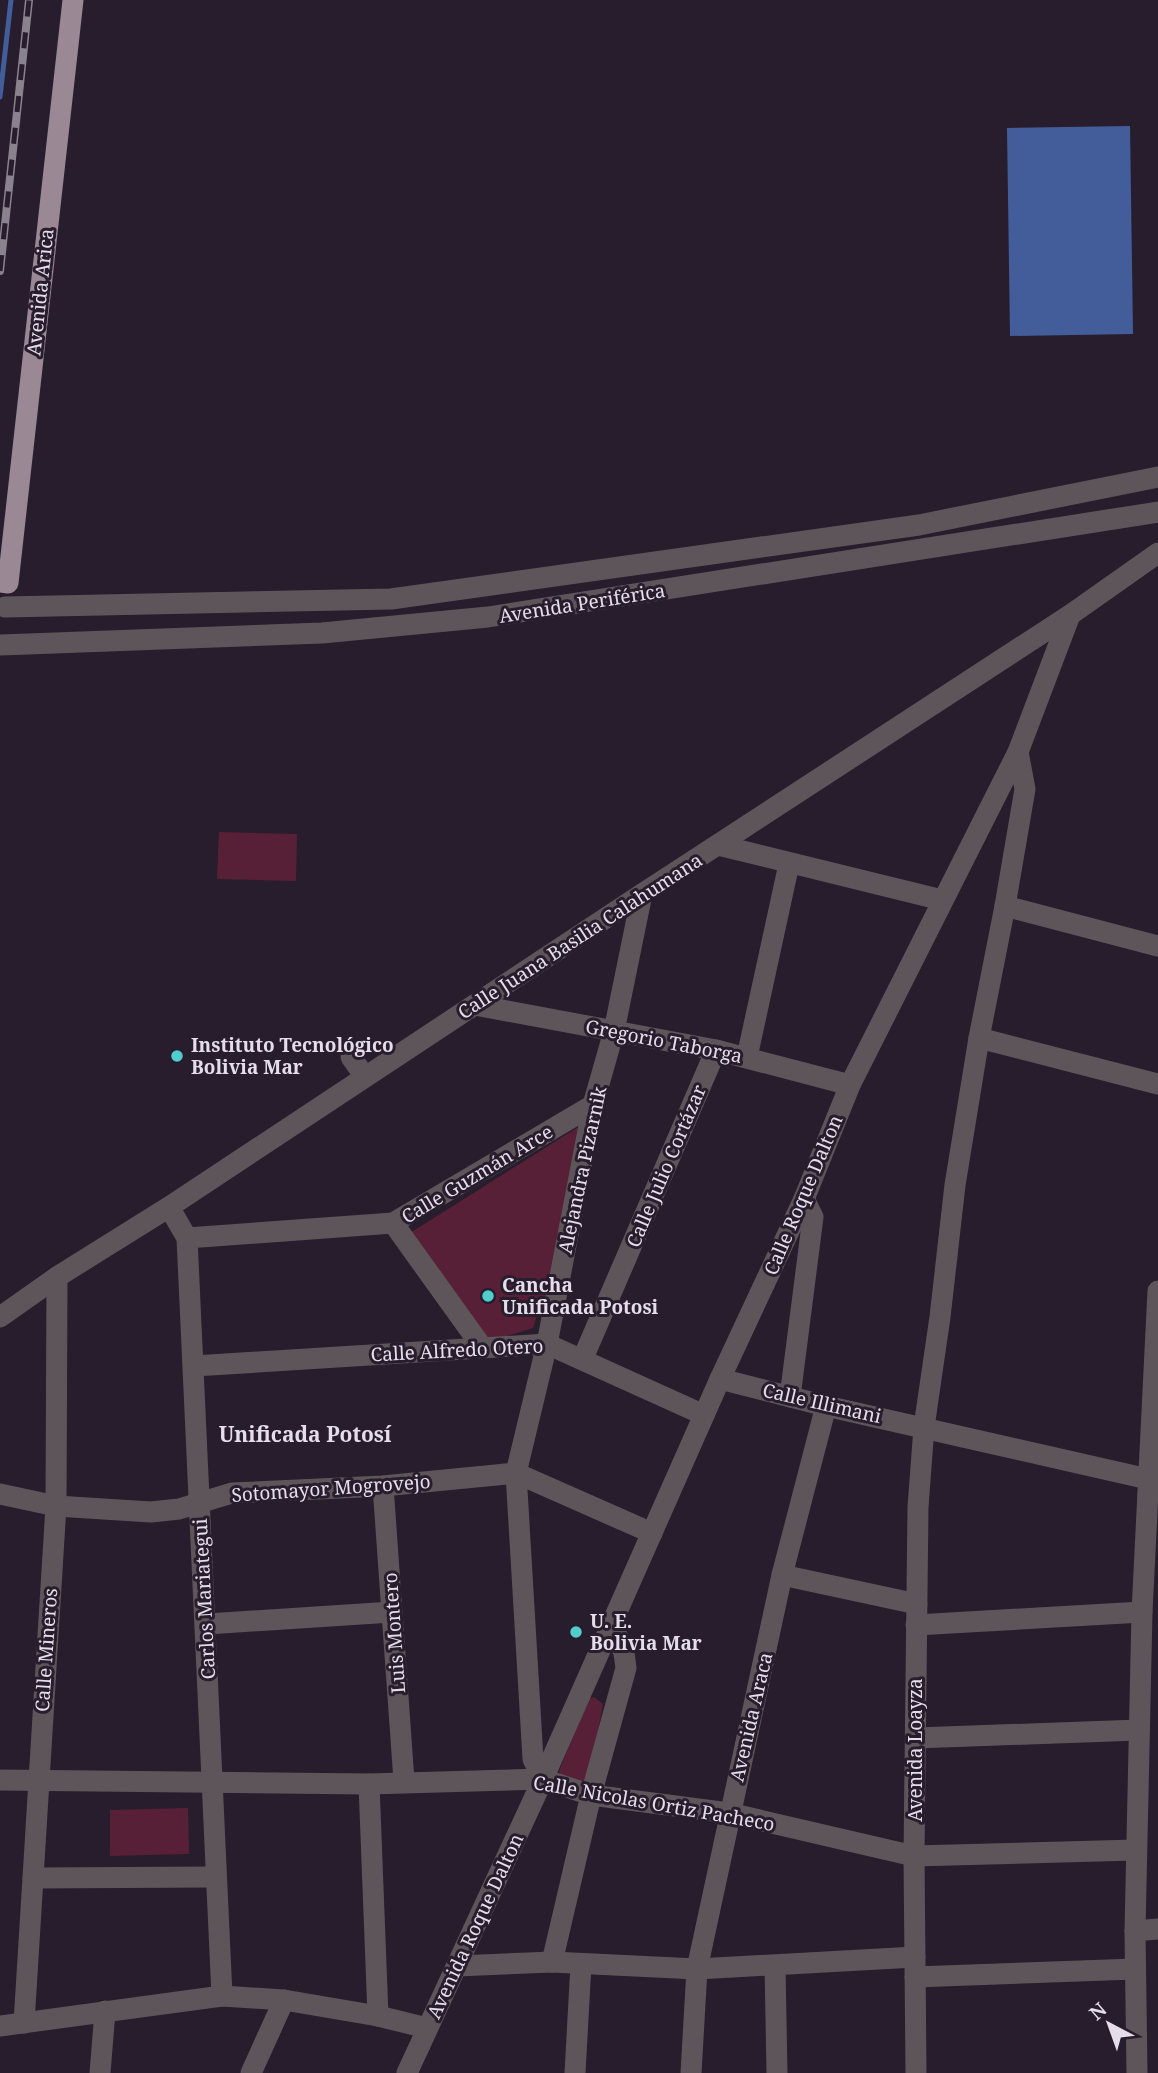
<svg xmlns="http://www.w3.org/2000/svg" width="1158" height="2073" font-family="'Noto Serif',serif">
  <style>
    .green { fill: #582036 }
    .water { fill: #435d9a }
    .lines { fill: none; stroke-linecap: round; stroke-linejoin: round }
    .stream { stroke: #435d9a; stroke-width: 5 }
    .minor { stroke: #5e555b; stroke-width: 21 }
    .major { stroke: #9a8895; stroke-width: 21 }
    .rail-casing { stroke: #8b8290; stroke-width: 8 }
    .rail { stroke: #271d2d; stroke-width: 5; stroke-dasharray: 16; stroke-linecap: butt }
    .poi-dot { fill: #52cdcd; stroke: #271d2d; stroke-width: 2.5 }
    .labels { text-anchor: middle; stroke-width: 6; stroke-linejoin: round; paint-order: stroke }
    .street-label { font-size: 19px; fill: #e5deea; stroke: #271d2d }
    .poi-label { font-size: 19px; font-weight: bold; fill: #e5deea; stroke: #271d2d; text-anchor: start }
    .neighbourhood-label { font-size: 21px; font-weight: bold; fill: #e5deea; stroke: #271d2d }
  </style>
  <rect width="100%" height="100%" fill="#271d2d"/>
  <g class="green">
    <polygon points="219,832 297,834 296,881 217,879"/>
    <polygon points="580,1126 555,1295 538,1312 533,1328 484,1343 410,1233"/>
    <polygon points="594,1697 603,1704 589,1780 585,1783 561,1778 559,1771 589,1699"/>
    <polygon points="188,1808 189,1854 110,1856 110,1810"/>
  </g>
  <polygon class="water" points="1130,126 1133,334 1010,336 1007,128"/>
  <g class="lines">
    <polyline class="stream" points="0,97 11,0"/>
    <g class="minor">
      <polyline points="5,607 391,599 919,525 1158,477"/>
      <polyline points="1,645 322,633 488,617 1158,512"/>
      <polyline points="718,845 942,900"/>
      <polyline points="1005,906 1158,946"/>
      <polyline points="475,1005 716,1050 850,1085"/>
      <polyline points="979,1038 1158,1084"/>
      <polyline points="351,1057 365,1077"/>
      <polyline points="747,1057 789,864"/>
      <polyline points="169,1207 187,1238 222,1996"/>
      <polyline points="393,1223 482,1347"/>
      <polyline points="187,1238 393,1223 593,1105"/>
      <polyline points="0,1317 57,1277 169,1207 642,894 1070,615 1158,553"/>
      <polyline points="583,1358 716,1050"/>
      <polyline points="194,1366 547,1344 704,1415"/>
      <polyline points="720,1379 826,1406 1148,1479 1158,1479"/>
      <polyline points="790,1397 813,1217 804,1199"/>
      <polyline points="383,1486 404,1781"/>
      <polyline points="0,1494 56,1506 151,1512 179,1509 232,1493 383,1486 516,1473 652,1533"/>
      <polyline points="782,1575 917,1604"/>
      <polyline points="207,1624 392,1612"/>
      <polyline points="916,1625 1142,1612"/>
      <polyline points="916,1738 1139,1730"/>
      <polyline points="543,1779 533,1759 516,1473 547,1344 593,1105 614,1031 642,894"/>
      <polyline points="0,1780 369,1784 543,1779 591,1795 729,1813 914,1856 1136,1850"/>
      <polyline points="369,1784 378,2016"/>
      <polyline points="33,1878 215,1877"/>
      <polyline points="1135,1931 1158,1929"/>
      <polyline points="552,1962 591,1795 626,1668 624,1653 612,1623"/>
      <polyline points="457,1966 552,1962 697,1969 915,1957"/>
      <polyline points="775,1966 777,2073"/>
      <polyline points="915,1977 1135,1969"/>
      <polyline points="24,2023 56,1506 57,1277"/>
      <polyline points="0,2026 222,1996 284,2000 378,2016 427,2028"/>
      <polyline points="100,2073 105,2011"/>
      <polyline points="251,2073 284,2000"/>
      <polyline points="407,2073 543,1779 720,1379 804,1199 850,1085 1018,752 1070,615"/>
      <polyline points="575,2073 581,1964"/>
      <polyline points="691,2073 697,1969 782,1575 826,1406"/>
      <polyline points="916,2073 914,1856 918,1507 924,1427 940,1317 955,1185 979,1038 1005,906 1025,789 1018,752"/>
      <polyline points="1137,2073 1135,1931 1142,1612 1158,1291"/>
    </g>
    <polyline class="major" points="0,582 8,583 73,0"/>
    <g class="rail-casing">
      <polyline id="rail" points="0,271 29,0"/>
    </g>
    <use href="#rail" class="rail"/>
  </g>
  <g class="poi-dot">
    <circle cx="177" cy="1056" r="7"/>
    <circle cx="488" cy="1296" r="7"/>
    <circle cx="576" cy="1632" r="7"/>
  </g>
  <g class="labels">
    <g class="street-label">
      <text transform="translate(40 292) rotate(-84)" y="7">Avenida Arica</text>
      <text transform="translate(582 603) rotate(-9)" y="7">Avenida Periférica</text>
      <text transform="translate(580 936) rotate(-33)" y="7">Calle Juana Basilia Calahumana</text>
      <text transform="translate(664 1041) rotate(11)" y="7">Gregorio Taborga</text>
      <text transform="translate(666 1166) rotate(-67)" y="7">Calle Julio Cortázar</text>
      <text transform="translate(582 1170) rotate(-78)" y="7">Alejandra Pizarnik</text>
      <text transform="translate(477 1174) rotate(-31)" y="7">Calle Guzmán Arce</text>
      <text transform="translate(803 1195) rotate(-67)" y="7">Calle Roque Dalton</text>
      <text transform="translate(457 1350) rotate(-3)" y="7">Calle Alfredo Otero</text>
      <text transform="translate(822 1403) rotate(13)" y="7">Calle Illimani</text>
      <text transform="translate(331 1488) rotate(-4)" y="7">Sotomayor Mogrovejo</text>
      <text transform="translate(204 1599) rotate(-93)" y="7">Carlos Mariategui</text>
      <text transform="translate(394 1633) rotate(-94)" y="7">Luis Montero</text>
      <text transform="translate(46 1650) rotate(-86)" y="7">Calle Mineros</text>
      <text transform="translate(751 1717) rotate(-77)" y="7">Avenida Araca</text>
      <text transform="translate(915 1750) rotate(-90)" y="7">Avenida Loayza</text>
      <text transform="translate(654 1803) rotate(10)" y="7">Calle Nicolas Ortiz Pacheco</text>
      <text transform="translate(475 1926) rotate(-65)" y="7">Avenida Roque Dalton</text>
    </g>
    <g class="poi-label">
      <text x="191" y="1052">Instituto Tecnológico<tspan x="191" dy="22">Bolivia Mar</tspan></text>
      <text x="502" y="1292">Cancha<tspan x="502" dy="22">Unificada Potosi</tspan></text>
      <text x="590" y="1628">U. E.<tspan x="590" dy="22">Bolivia Mar</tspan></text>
    </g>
    <g class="neighbourhood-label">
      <text x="305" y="1442">Unificada Potosí</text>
    </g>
  </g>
  <g transform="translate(1109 2024) rotate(319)" stroke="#271d2d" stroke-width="5" paint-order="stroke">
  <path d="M0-5L12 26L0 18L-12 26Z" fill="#e5deea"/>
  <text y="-10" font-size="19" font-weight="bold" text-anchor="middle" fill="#e5deea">N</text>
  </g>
</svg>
